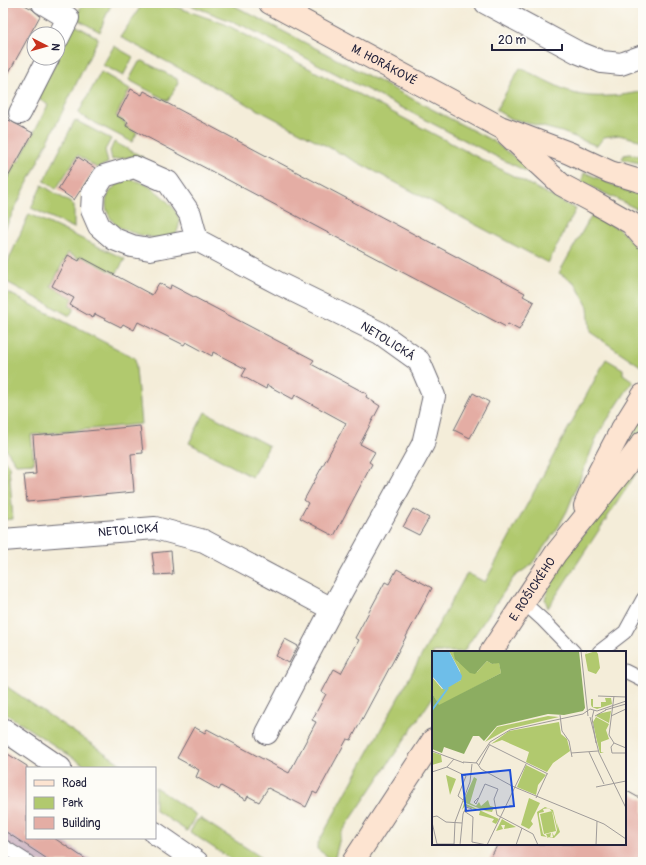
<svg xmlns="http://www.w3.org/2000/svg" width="646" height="865" font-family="Pangolin,sans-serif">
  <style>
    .industrial { fill: #d1bdc9 }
    .green { fill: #b1c96e; stroke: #6a7654 }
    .building { fill: #e4ada4 }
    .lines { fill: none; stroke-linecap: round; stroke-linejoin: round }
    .lane-casing { stroke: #6c6972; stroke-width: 15 }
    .street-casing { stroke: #6c6972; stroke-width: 24 }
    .secondary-casing { stroke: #6c6972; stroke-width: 24 }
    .lane { stroke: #fff; stroke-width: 13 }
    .street { stroke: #fff; stroke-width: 22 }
    .secondary { stroke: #fde4d1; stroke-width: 22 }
    .labels { text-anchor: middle; stroke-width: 3; stroke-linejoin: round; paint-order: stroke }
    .street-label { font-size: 12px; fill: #22223b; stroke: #fdfcf7 }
    .inset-river { fill: none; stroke: #6ebee9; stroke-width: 2 }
    .inset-road { fill: none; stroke: #a09c9a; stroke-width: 1 }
    .view { fill: #1d4ed8; fill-opacity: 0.15; stroke: #1d4ed8; stroke-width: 2 }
    .inset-edge { fill: none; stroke: #22223b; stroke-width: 2 }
  </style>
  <rect width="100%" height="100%" fill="#fdfcf7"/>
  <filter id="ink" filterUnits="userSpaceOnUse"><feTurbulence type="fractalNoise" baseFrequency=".025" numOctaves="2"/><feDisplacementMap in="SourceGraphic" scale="8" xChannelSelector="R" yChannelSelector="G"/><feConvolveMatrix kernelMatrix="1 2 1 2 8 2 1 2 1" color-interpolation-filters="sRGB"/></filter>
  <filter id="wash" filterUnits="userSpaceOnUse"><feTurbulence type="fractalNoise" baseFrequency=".012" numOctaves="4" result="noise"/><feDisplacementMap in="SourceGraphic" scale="16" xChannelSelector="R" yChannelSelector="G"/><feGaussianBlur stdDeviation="0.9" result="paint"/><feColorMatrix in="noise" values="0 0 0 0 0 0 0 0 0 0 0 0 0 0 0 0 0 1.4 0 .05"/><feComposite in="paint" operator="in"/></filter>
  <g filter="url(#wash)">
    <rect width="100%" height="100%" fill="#f4edd9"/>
    <polygon class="industrial" points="3,802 27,838 58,838 95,862 3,862"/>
    <g class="green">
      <polygon points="83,3 112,3 104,20 100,32 75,18"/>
      <polygon points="143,3 165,3 225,24 576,209 548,263 122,38 121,36"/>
      <polygon points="185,3 229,3 493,141 546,181 497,157 246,27"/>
      <polygon points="73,24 97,37 98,39 3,233 3,187 17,161 19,161 48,105 41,100 38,96 58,58 58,52"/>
      <polygon points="114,46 133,57 123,76 103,65"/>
      <polygon points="143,61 177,79 178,83 168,101 129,80 139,62"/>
      <path d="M520,68C537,76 555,86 573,93C591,99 624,96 643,91V141L619,135L604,137L597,146L562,132L509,118L496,110Z"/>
      <polygon points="101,72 130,89 116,116 126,123 125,126 137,133 132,142 80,115 79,112"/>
      <polygon points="75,120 111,139 105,150 108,163 97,168 78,155 56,189 44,181"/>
      <polygon points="114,142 143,157 129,157 112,160 110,151"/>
      <polygon points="630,154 643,156 643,164 622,159 624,155"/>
      <polygon points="584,173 586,173 627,191 643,196 643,212 584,183 582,181"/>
      <path d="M127,179C132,180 138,181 143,183C155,189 176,206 179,219C180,224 178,230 176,234C173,235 170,237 167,238C156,240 124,232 116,225C98,206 106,188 127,179Z"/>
      <polygon points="42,185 74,205 74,228 31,208"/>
      <polygon points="29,214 125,259 116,274 81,256 79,259 68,253 51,286 73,298 69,306 74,308 70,316 3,280 3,273"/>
      <polygon points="591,216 618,228 634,244 643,264 643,364 642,367 590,332 588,307 575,283 559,273"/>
      <polygon points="3,290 135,358 141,424 31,435 34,463 16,464 3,445"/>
      <polygon points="606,359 623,369 623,374 633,381 598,434 567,511 557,529 531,565 514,577 463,652 433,652 433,697 341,834 334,861 317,849 317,845 467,573 485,582"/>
      <polygon points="205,412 269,446 252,477 189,443"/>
      <polygon points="643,416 643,428 634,442 628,437"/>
      <polygon points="3,458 9,466 13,519 3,520"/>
      <polygon points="638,463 639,467 637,472 548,608 545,599 552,578 564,560"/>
      <polygon points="3,684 127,768 89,768 3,712"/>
      <polygon points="155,787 196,815 187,831 155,810"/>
      <polygon points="200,818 259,856 261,858 260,862 235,862 190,832 197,820 199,820"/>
    </g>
    <g id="blocks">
      <g class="building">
        <polygon points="3,3 21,3 32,9 40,16 3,83"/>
        <polygon points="131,89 142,95 144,91 525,293 523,296 534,302 519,330 508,324 506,327 126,126 128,122 117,116"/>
        <polygon points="3,117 33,133 3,186"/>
        <polygon points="78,157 95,168 74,200 58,189"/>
        <polygon points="68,255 79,261 81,257 152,295 159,283 170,289 171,285 314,360 311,364 367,394 366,397 380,406 360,444 375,452 369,462 372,464 334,536 300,518 308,503 304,500 346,423 295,395 293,399 267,385 266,389 242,376 246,369 213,352 212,356 186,342 184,345 138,322 134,330 123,324 121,327 95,314 93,318 70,305 74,298 52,286"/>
        <polygon points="473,393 489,402 470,438 454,430"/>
        <polygon points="140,426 143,453 131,454 134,492 27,502 24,475 36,474 33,436"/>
        <polygon points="413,509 429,518 419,535 403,527"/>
        <polygon points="171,551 173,574 155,575 152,553"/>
        <polygon points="397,569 432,588 351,740 347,739 317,794 313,792 306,807 268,788 259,802 248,796 246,800 221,786 219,790 196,777 199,770 177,758 194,727 205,733 207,729 289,773 316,722 312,720 326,694 322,692 334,669 341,673 359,640 355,638 385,582 389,584"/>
        <polygon points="285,639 298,646 289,663 276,656"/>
        <polygon points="3,751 27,766 27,838 54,838 90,862 52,862 3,830"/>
        <polygon points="625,790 643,800 643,862 488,862 498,844 625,844"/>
      </g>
    </g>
  </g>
  <g filter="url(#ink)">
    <use href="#blocks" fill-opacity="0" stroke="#6c6972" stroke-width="1"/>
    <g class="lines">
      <g class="lane-casing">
        <g id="lane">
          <polyline points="523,602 543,620 574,652"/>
          <polyline points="599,652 625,632 643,599"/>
          <polyline points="625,671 643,680"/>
          <polyline points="3,846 28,862"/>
        </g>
      </g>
      <g class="street-casing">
        <g id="street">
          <polyline points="43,3 68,18 58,38"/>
          <polyline points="486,3 577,52 602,62 621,64 643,56"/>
          <polyline points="20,113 48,58"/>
          <path id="s1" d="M3,540L155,528L204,541L332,609L423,444L434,396L419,361L380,333L280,284L197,240L150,249L132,246L114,239L99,226L92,210L93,193L104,176L134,167L168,182L190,214L197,240"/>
          <polyline points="3,729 60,768"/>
          <polyline points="267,733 332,609"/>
          <polyline points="155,833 197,862"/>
        </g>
      </g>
      <g class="secondary-casing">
        <g id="secondary">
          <path id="s2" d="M270,3L500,127L569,153L610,172L643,182"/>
          <polyline points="508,135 562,185 594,202 631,223 643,237"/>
          <polyline points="585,506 599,472 620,432 643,395"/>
          <path id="s3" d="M491,652L556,553L621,472L643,442"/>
          <polyline points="353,862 433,740"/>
        </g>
      </g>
      <use href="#lane" class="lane"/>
      <use href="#street" class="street"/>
      <use href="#secondary" class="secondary"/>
    </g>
  </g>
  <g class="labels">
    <g class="street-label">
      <text dy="4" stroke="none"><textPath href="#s2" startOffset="130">M. HORÁKOVÉ</textPath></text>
      <text transform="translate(388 341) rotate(32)" y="4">NETOLICKÁ</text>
      <text dy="4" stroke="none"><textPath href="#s1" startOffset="126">NETOLICKÁ</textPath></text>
      <text dy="4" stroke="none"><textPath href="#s3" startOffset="75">E. ROŠICKÉHO</textPath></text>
    </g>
  </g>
  <g transform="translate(432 651)">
    <rect width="194" height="194" fill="#f4edd9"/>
    <path d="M17,0H21L26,11L45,21L55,10L60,13L67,11L69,22L7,55L0,42V26L10,38L29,29L28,20ZM155,0L154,3L164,0L166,3L168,17L164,23L156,20L153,4ZM173,47H179L180,53L165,58L160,56L159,54V48H161V56H169V51H174ZM179,60L177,72L164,65L166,63ZM116,65L127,66L76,78L53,91L65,76ZM164,66L177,73L174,79L177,88L169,91V101L172,102H168L164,86L161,71ZM127,71L129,83L135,88L138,100L121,112L115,121L94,111L97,101L70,89L59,93L77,80ZM0,101L9,104L10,111L0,114ZM94,114L114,124L106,134L104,144L85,136ZM14,124L24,128L18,144ZM42,126L45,128L38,152L44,155L47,151L49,155L56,149L58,155L62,156L60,161L54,160L31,151ZM97,147L108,152L99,170L101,173L97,178L89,174ZM32,152L67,168L64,173L60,171L62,168L47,164L48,160L33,155L30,159ZM113,156L121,159L126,179L125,172L128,181L122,187L109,185L105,161ZM117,157L121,162L125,179L124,182L122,185L120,181L124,180L120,160L108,163L112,183L120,181L121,186L118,187L119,182L114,183L116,187L111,183L107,165V162L112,161L111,158ZM70,168L73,170L84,176L72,178L73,174H69L71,178L64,180Z" fill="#b1c96e" fill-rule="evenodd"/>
    <path d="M21,0H147L153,57L151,60L132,64L116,63L65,75L52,90L47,85H41L32,103L12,96L10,102L0,98V42L7,54L69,22L67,12L60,13L55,10L43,23L38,22L23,8Z" fill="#8cad61"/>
    <path d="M0,0H17L30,25L29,29L12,39L0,25Z" fill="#6ebee9"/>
    <path class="inset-river" d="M0,59L16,37"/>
    <path class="inset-road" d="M149,0L156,65M166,45L194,46M182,45L177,84L182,92L194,97M162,59L160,67L164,92M173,59L194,53M128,64L130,80L137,90L140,106M163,65L174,59M179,65L194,58M158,66L167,102L194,157M182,92L179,96L180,102H194M58,94L116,123M0,100L32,112M157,101L172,133M139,102L166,100M31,111L45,112L49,118L80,135L172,173L194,188M44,112L58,91L78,79L151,63L158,58L165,60L194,50M47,114L58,93M15,116L34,125L26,145L31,149M0,121L15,116L22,108M164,136L194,130M46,147L42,151L44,153L53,133L66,138L62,148L65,164L101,183L106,194M104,147L115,123M32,160L41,166L40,191L55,194M0,166L5,165L14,171L30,172M0,171L5,193H22M22,194L23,171L38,131L40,113M28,194L31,163L34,156L40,158M55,194L94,113M84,194L90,177M164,194L165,170"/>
    <path class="view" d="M78,119L82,155L34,160L30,124Z"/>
    <rect width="194" height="194" class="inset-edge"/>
  </g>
  <rect width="646" height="865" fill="none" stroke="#fdfcf7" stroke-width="16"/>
  <rect x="26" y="767" width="130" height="72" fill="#fdfcf7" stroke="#a5a5ac"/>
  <rect x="34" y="780" width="20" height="6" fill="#fde4d1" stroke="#a5a5ac"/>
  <text x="62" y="787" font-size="12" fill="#22223b">Road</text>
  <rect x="34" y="797" width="20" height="12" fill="#b1c96e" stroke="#a5a5ac"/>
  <text x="62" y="807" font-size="12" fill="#22223b">Park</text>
  <rect x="34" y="817" width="20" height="12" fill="#e4ada4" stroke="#a5a5ac"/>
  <text x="62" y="827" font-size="12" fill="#22223b">Building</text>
  <g transform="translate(46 46) rotate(96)"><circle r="19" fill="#fdfcf7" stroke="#a5a5ac"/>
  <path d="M0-3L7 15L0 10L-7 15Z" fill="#c8321e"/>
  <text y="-6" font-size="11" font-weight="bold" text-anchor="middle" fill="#22223b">N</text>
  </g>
  <path d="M492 44v6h70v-6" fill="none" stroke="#22223b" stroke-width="2"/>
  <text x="498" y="44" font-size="12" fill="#22223b" stroke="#fdfcf7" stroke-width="3" paint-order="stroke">20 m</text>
</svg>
